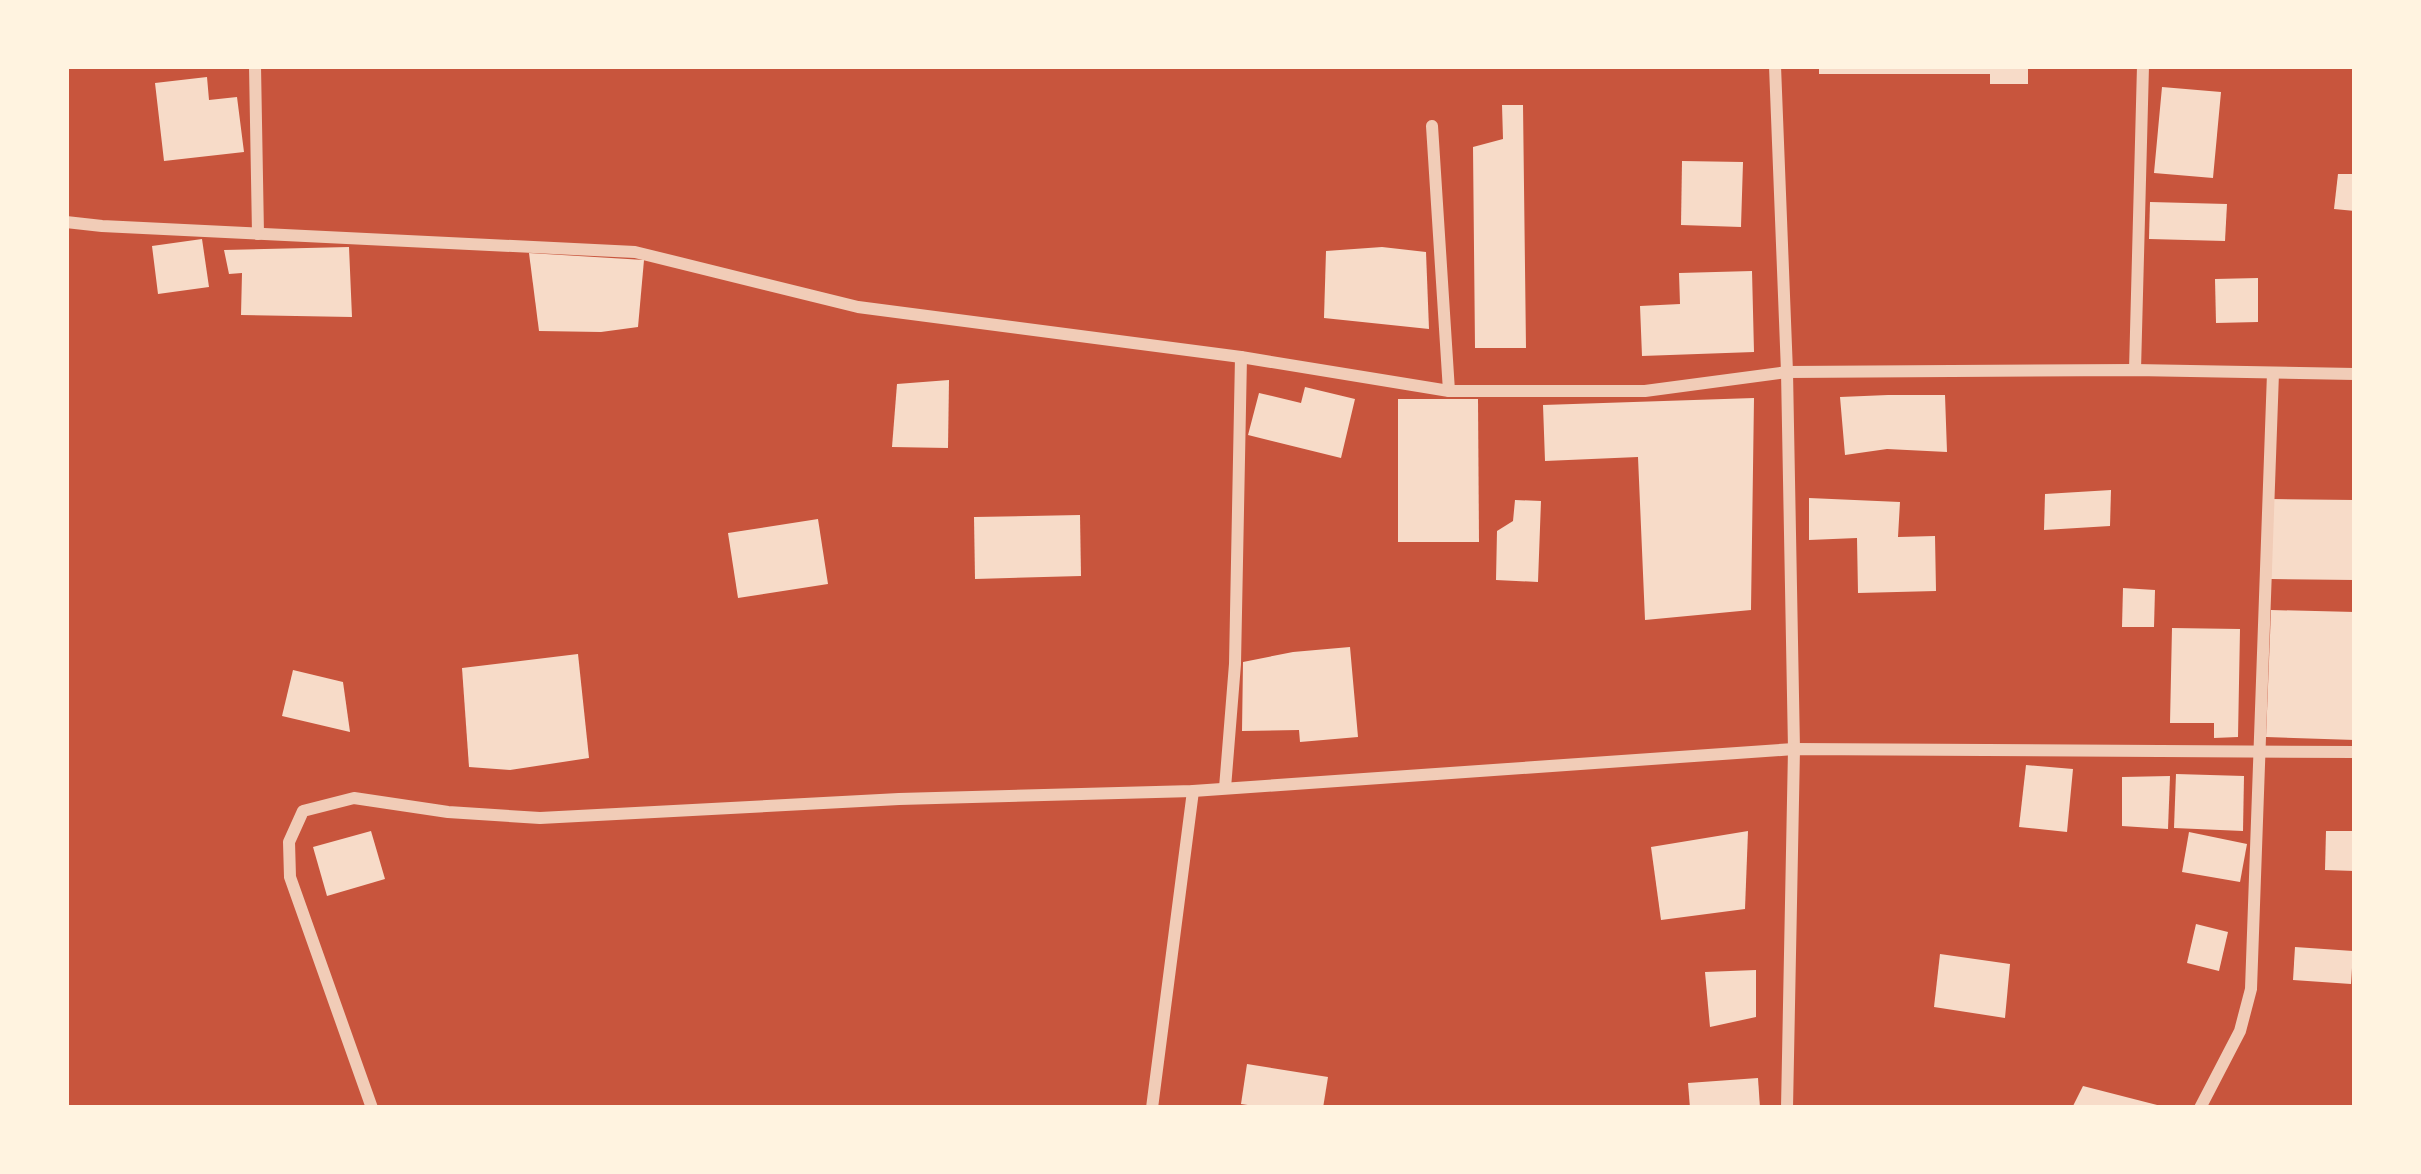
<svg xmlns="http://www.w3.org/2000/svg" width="2421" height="1174" font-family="Lato,sans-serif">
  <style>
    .building { fill: #f7dbc8 }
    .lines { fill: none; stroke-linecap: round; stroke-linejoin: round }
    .minor { stroke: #f1ccb7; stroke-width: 12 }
  </style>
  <rect width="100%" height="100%" fill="#c8553d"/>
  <g class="building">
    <polygon points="1819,66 2028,66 2028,84 1990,84 1990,74 1819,74"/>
    <polygon points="207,77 209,100 237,97 244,152 164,161 155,83"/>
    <polygon points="2162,87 2221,92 2213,178 2154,173"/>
    <polygon points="1502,105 1523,105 1526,348 1475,348 1473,147 1503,139"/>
    <polygon points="1682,161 1743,162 1741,227 1681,225"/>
    <polygon points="2338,174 2355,174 2355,211 2334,209"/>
    <polygon points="2150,202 2227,204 2225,241 2149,239"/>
    <polygon points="202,239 209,287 158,294 152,246"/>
    <polygon points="349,247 352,317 241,315 242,273 229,274 224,250"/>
    <polygon points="1382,247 1426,252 1429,329 1324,318 1326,251"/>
    <polygon points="529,253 644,260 638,327 601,332 539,331"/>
    <polygon points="1752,271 1754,352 1642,356 1640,306 1680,304 1679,273"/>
    <polygon points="2258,278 2258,322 2216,323 2215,279"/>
    <polygon points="949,380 948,448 892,447 897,384"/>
    <polygon points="1305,387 1355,399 1341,458 1248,435 1259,393 1301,403"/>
    <polygon points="1888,395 1945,395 1947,452 1887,449 1845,455 1840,397"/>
    <polygon points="1754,398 1751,610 1645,620 1638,457 1545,461 1543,405"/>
    <polygon points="1398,399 1478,399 1479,542 1398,542"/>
    <polygon points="2111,490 2110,526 2044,530 2045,494"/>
    <polygon points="1809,498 1900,502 1898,537 1935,536 1936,591 1858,593 1857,538 1809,540"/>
    <polygon points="2272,499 2355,500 2355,580 2271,579"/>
    <polygon points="1515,500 1541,501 1538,582 1496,580 1497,531 1513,521"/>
    <polygon points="1080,515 1081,576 975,579 974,517"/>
    <polygon points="818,519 828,584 738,598 728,533"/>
    <polygon points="2123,588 2155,590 2154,627 2122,627"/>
    <polygon points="2271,610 2355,612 2355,740 2266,737"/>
    <polygon points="2172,628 2240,629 2238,737 2214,738 2214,723 2170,723"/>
    <polygon points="1350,647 1358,737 1300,742 1299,730 1242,731 1243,662 1293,652"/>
    <polygon points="578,654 589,758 510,770 469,767 462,668"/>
    <polygon points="293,670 343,682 350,732 282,716"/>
    <polygon points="2026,765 2073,769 2067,832 2019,827"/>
    <polygon points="2176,774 2244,776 2243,831 2174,828"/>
    <polygon points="2170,776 2168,829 2122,826 2122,777"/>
    <polygon points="371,831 385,879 327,896 313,847"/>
    <polygon points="1748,831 1745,909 1661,920 1651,847"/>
    <polygon points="2326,831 2355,831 2355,871 2325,870"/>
    <polygon points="2189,832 2247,844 2240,882 2182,872"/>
    <polygon points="2196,924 2228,932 2219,971 2187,963"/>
    <polygon points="2295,947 2353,951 2351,984 2293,980"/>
    <polygon points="1940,954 2010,964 2005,1018 1934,1007"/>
    <polygon points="1756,970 1756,1017 1710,1027 1705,972"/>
    <polygon points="1247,1064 1328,1077 1323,1108 1268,1108 1241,1104"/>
    <polygon points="1758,1078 1760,1108 1690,1108 1688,1083"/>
    <polygon points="2083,1086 2161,1106 2161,1108 2072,1108"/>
  </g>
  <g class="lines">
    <g class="minor">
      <polyline points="255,66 258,234"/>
      <polyline points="1775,66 1787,372 1794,749 1787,1108"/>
      <polyline points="1432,126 1449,391"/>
      <polyline points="66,222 102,226 635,252 858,307 1241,357 1449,391 1645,391 1787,372 2135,370 2355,374"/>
      <polyline points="2135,370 2143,66"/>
      <polyline points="1225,788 1235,664 1241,357"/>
      <polyline points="372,1108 290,877 289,842 303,811 354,798 448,812 540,818 899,799 1193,791 1794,749 2355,752"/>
      <polyline points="1152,1108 1193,791"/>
      <polyline points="2200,1108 2240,1031 2251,989 2273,373"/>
    </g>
  </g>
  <rect width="2421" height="1174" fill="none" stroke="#fff3e0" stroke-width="138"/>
</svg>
